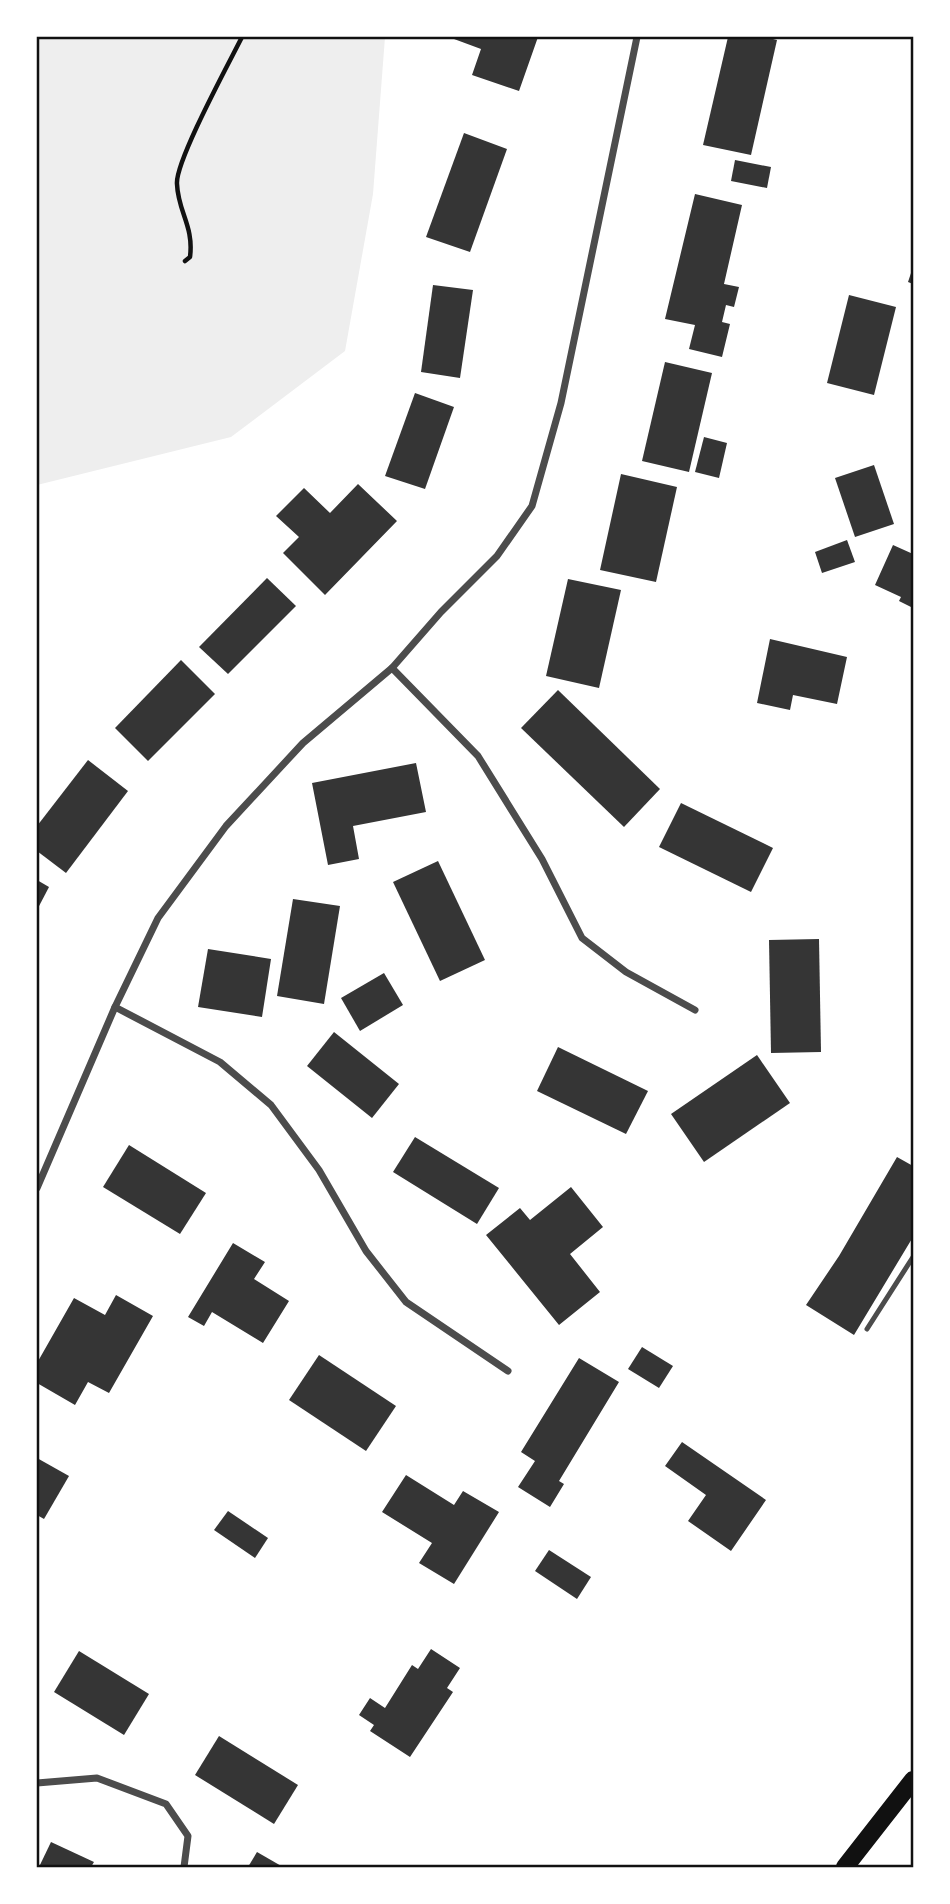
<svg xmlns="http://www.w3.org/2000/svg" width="950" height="1904" font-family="'Alegreya Sans',sans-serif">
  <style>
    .green { fill: #eee }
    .building { fill: #353535 }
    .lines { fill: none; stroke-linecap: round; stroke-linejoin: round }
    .path { stroke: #111; stroke-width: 4.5 }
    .service { stroke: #4c4c4c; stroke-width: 5 }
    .minor { stroke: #4c4c4c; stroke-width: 7 }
    .primary { stroke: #111; stroke-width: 18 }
    .neatline { fill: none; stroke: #111; stroke-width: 2.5 }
  </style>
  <rect width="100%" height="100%" fill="#fff"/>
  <polygon class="green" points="37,37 385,37 373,194 345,351 231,437 37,485"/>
  <g class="building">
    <polygon points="455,37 538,37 519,91 472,75 481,49 454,39"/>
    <polygon points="728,37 765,37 777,40 751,155 703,145"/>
    <polygon points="464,133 507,149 470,252 426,237"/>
    <polygon points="735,160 771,167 767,188 731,181"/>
    <polygon points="695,194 742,205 724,284 739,287 734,307 726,305 722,322 730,324 722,357 689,349 695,325 665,319"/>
    <polygon points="913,267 913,284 908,282"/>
    <polygon points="433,285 473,290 460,378 421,372"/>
    <polygon points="849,295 896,307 874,395 827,383"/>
    <polygon points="665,362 712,373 689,472 642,461"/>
    <polygon points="415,393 454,407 425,489 385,476"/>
    <polygon points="704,437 727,443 719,478 695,472"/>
    <polygon points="874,465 894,524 855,537 835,478"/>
    <polygon points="621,474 677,487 656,582 600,570"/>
    <polygon points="358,484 397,521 325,595 283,553 299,537 276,516 304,488 330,513"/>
    <polygon points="847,540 855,562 822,573 815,552"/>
    <polygon points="893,545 913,554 913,608 899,601 901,597 875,585"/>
    <polygon points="267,578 296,606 228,674 199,647"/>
    <polygon points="568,579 621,590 599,688 546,676"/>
    <polygon points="770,639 847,657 837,704 793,695 790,710 757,703"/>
    <polygon points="181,660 215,694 148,761 115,728"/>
    <polygon points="558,690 660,789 624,827 521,728"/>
    <polygon points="88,760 128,791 66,873 37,851 37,826"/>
    <polygon points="416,763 426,812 353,826 359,859 328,865 312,783"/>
    <polygon points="681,803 773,848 751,892 659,847"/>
    <polygon points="438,861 485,960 440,981 393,882"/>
    <polygon points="37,880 49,887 37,910"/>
    <polygon points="293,899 340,906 324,1004 277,996"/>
    <polygon points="819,939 821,1052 771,1053 769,940"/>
    <polygon points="208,949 271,959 262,1017 198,1007"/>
    <polygon points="384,973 403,1005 360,1031 341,998"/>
    <polygon points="334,1032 399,1084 372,1118 307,1066"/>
    <polygon points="558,1047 648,1091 626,1134 537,1091"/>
    <polygon points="757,1055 790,1103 704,1162 671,1114"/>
    <polygon points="415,1137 499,1188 477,1224 393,1172"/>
    <polygon points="129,1145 206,1193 180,1234 103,1187"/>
    <polygon points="897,1157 913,1166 913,1237 854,1335 806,1305 839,1256"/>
    <polygon points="571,1187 603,1227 570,1254 600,1292 559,1325 486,1235 520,1208 530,1220"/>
    <polygon points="233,1243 265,1262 254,1279 289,1301 263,1343 212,1312 204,1326 188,1317"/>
    <polygon points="116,1295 153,1316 109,1393 88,1382 75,1405 37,1383 37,1363 74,1298 105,1315"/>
    <polygon points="642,1347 673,1366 659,1388 628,1369"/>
    <polygon points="319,1355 396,1406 366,1451 289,1400"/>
    <polygon points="579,1358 619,1382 559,1481 564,1484 550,1507 518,1487 535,1461 521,1452"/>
    <polygon points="682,1442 766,1500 731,1551 688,1521 706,1495 665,1466"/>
    <polygon points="37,1458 69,1476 44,1519 37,1515"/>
    <polygon points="406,1475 454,1505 463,1491 499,1512 454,1584 419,1563 432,1543 382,1512"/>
    <polygon points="228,1511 268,1538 255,1558 214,1530"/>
    <polygon points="549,1550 591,1577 577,1599 535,1571"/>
    <polygon points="431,1649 460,1668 447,1688 453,1692 410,1757 370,1731 374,1725 359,1715 370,1698 385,1708 412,1665 418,1669"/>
    <polygon points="79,1651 149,1694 124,1735 54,1692"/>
    <polygon points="219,1736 298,1785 274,1824 195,1775"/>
    <polygon points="51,1842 94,1862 91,1867 39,1867"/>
    <polygon points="257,1852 283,1867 248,1867"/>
  </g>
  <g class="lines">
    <path class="path" d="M185,261L190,257C194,226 178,212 177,184C175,162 229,63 242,37"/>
    <polyline class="service" points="867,1329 913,1257"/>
    <g class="minor">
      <polyline points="392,668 478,756 542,859 582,938 626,972 695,1010"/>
      <polyline points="115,1007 220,1062 271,1105 319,1170 366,1251 406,1302 508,1371"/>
      <polyline points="37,1188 115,1007 158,918 226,826 303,743 392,668 441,612 497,556 532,506 561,403 637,37"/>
      <polyline points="37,1783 97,1778 166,1804 188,1836 184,1867"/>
    </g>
    <polyline class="primary" points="845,1867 913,1780"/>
  </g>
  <rect width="950" height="1904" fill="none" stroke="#ffffff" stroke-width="77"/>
  <rect x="38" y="38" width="874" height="1828" class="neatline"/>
</svg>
